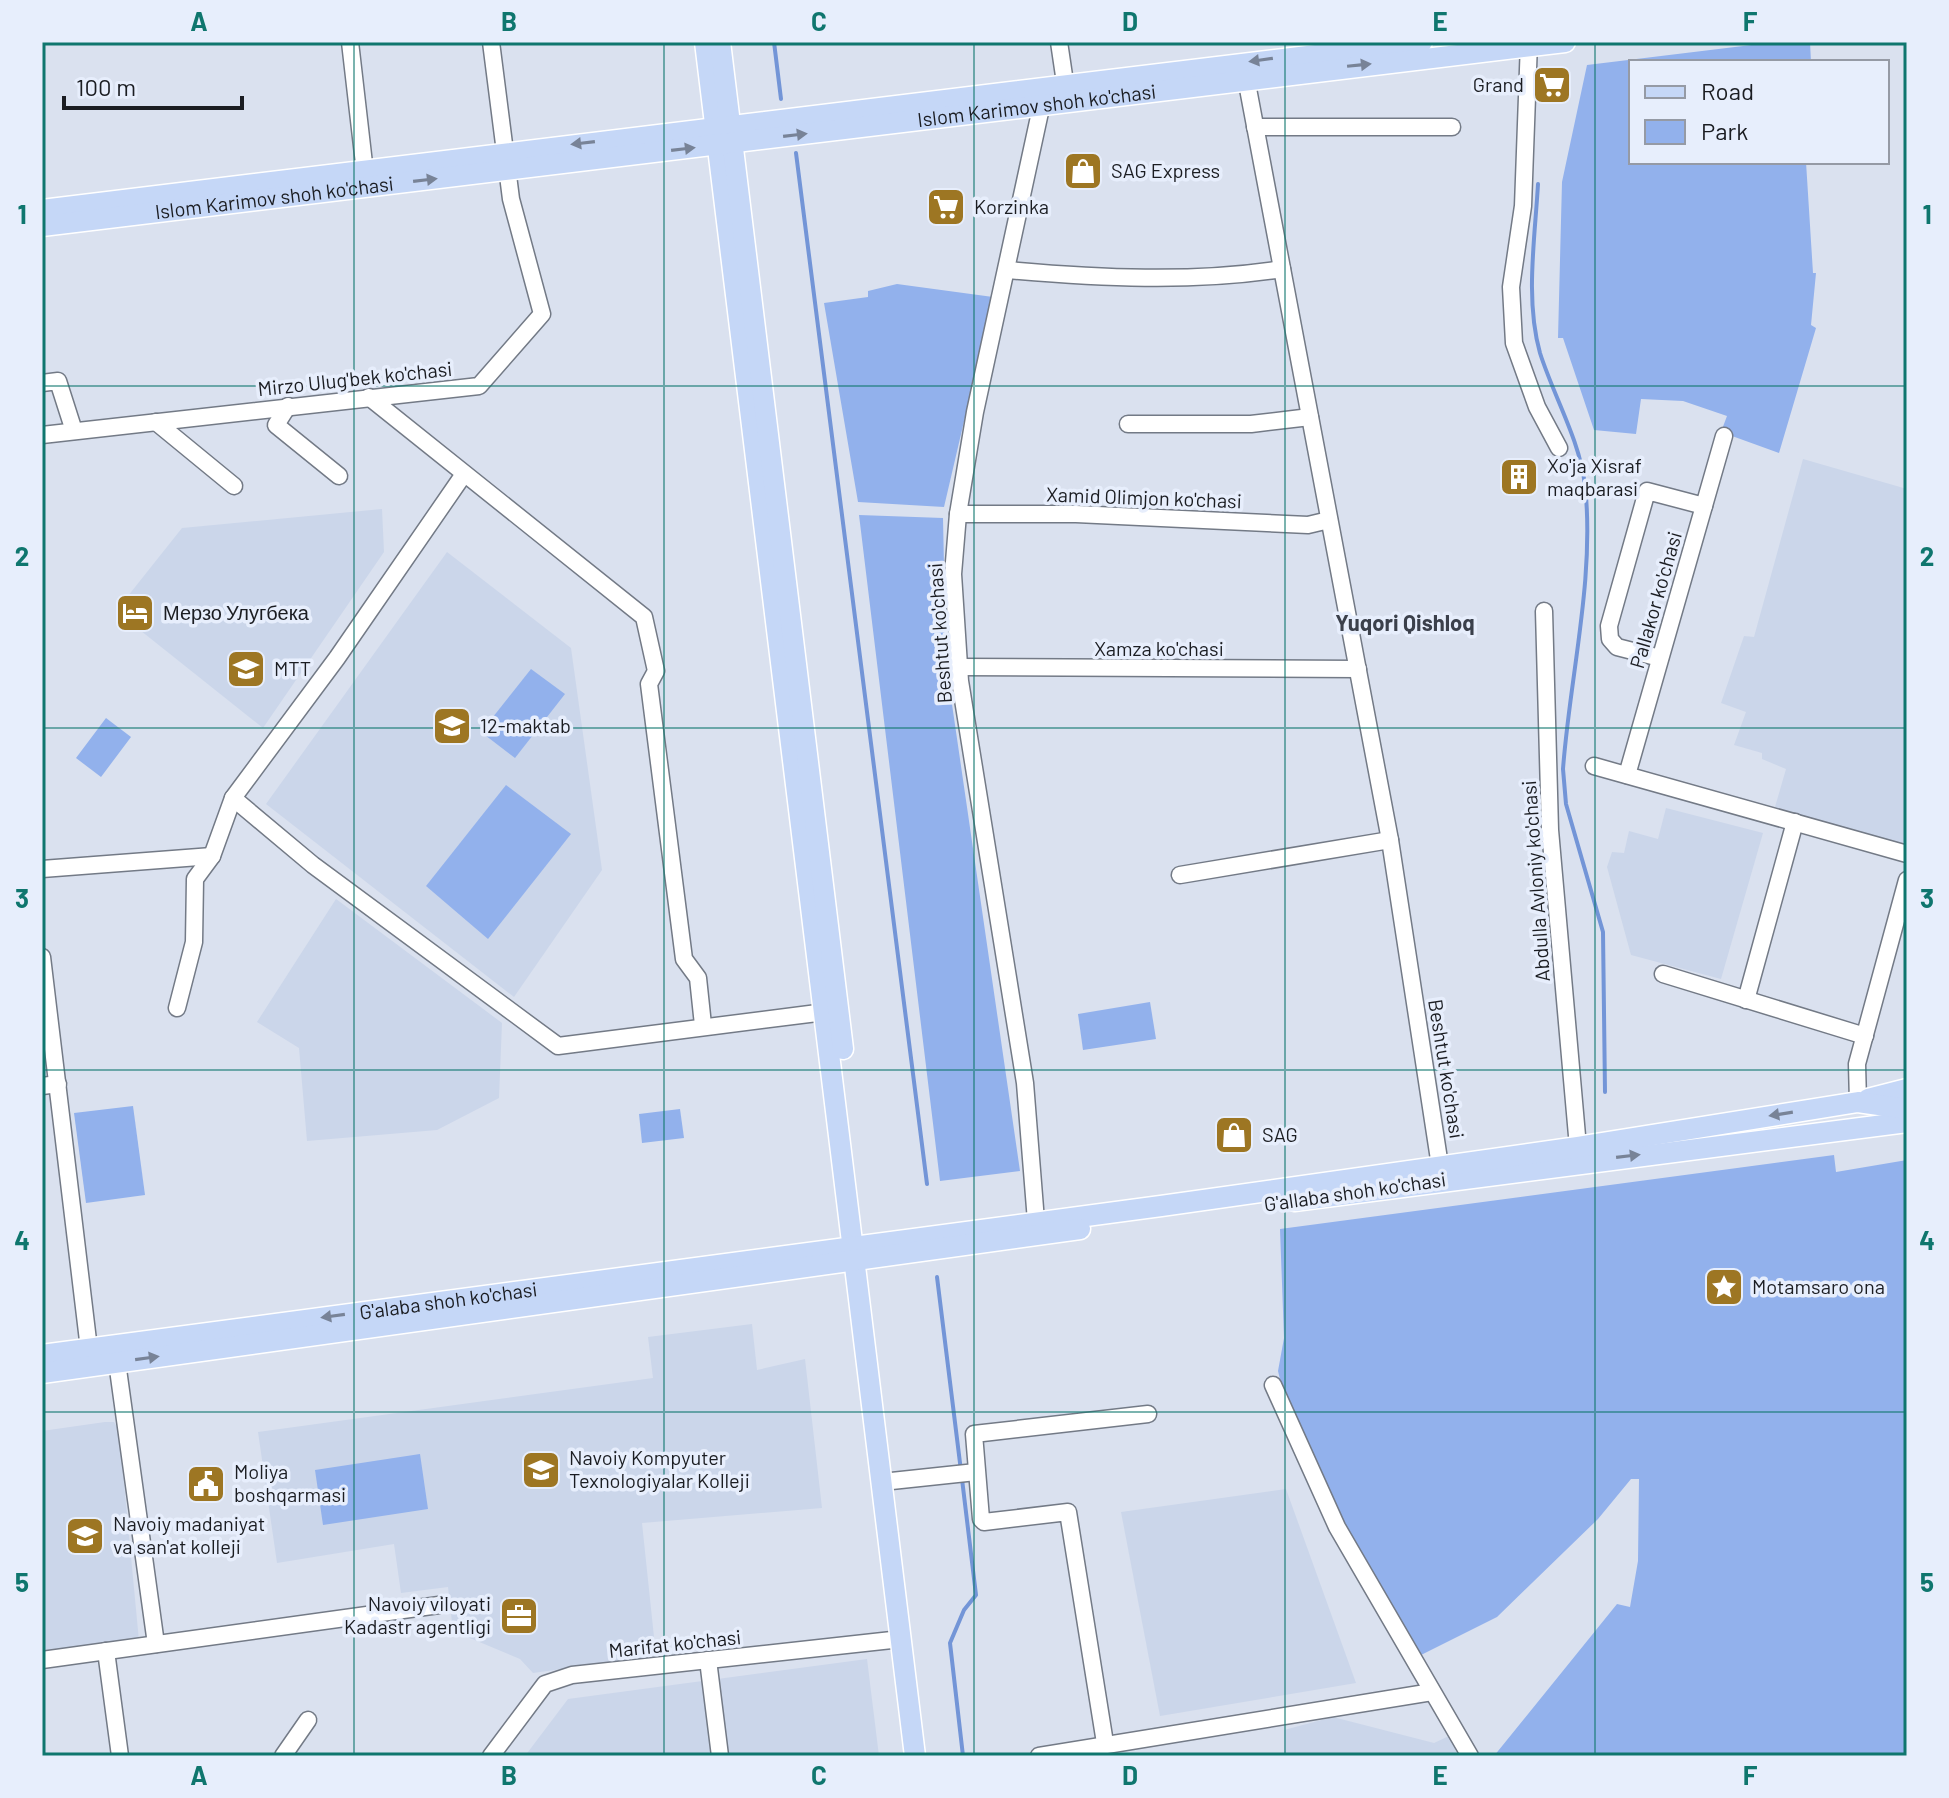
<svg xmlns="http://www.w3.org/2000/svg" width="1949" height="1798" font-family="Barlow,sans-serif">
  <style>
    .built { fill: #cbd6ea }
    .green { fill: #92b1ec }
    .lines { fill: none; stroke-linecap: round; stroke-linejoin: round }
    .stream { stroke: #7395d7; stroke-width: 4 }
    .minor-casing { stroke: #737a86; stroke-width: 19 }
    .major-casing { stroke: #fff; stroke-width: 23 }
    .minor { stroke: #fff; stroke-width: 16 }
    .major { stroke: #c5d7f7; stroke-width: 20 }
    .oneway { fill: #788397 }
    .grid { fill: none; stroke: #0f766e; stroke-width: 2; stroke-opacity: 0.55 }
    .labels { text-anchor: middle; stroke-width: 7; stroke-linejoin: round; paint-order: stroke }
    .poi-label { font-size: 20px; fill: #1b1d22; stroke: #e7eefc; text-anchor: start }
    .street-label { font-size: 20px; fill: #1b1d22; stroke: #e7eefc }
    .neighbourhood-label { font-size: 22px; font-weight: bold; fill: #3b404b; stroke: #e7eefc }
    .neatline { fill: none; stroke: #0f766e; stroke-width: 3 }
    .grid-label { font-size: 26px; text-anchor: middle; font-weight: bold; fill: #0f766e }
  </style>
  <rect width="100%" height="100%" fill="#dae1ef"/>
  <g class="built">
    <polygon points="1803,459 1907,489 1907,848 1775,807 1786,769 1762,759 1762,753 1734,745 1746,712 1721,703 1744,636 1754,637"/>
    <polygon points="382,509 384,552 263,728 116,611 182,528"/>
    <polygon points="447,552 571,648 602,870 514,997 266,804"/>
    <polygon points="1666,808 1763,833 1721,979 1631,955 1607,867 1612,852 1624,853 1629,831 1658,839"/>
    <polygon points="336,899 502,1023 499,1098 437,1130 307,1141 299,1048 257,1022"/>
    <polygon points="752,1324 757,1370 805,1359 822,1508 642,1523 656,1656 533,1673 520,1659 453,1631 448,1587 401,1593 394,1544 277,1563 258,1432 653,1378 648,1337"/>
    <polygon points="105,1422 114,1422 119,1430 139,1641 42,1652 42,1431"/>
    <polygon points="1286,1489 1356,1683 1160,1716 1121,1512"/>
    <polygon points="867,1659 879,1756 525,1756 568,1699"/>
    <polygon points="1333,1717 1434,1743 1449,1736 1458,1756 1284,1756 1284,1730"/>
  </g>
  <g class="green">
    <polygon points="1776,42 1810,42 1811,62 1631,62 1631,162 1806,162 1813,273 1816,273 1811,325 1816,328 1779,453 1721,432 1727,416 1683,401 1641,399 1636,434 1594,430 1563,338 1558,338 1562,182 1587,65"/>
    <polygon points="897,284 993,297 944,507 858,502 824,303 868,297 868,291"/>
    <polygon points="859,515 943,518 946,663 1020,1171 940,1181"/>
    <polygon points="531,669 565,694 515,758 481,732"/>
    <polygon points="106,718 131,737 101,777 76,758"/>
    <polygon points="506,785 571,834 488,939 426,886"/>
    <polygon points="1150,1002 1156,1039 1083,1050 1078,1014"/>
    <polygon points="133,1106 145,1195 86,1203 74,1113"/>
    <polygon points="680,1109 684,1138 642,1143 639,1114"/>
    <polygon points="1834,1155 1836,1172 1907,1160 1907,1756 1494,1756 1617,1604 1630,1607 1638,1561 1639,1479 1631,1479 1598,1519 1497,1617 1421,1655 1335,1516 1283,1392 1278,1371 1284,1338 1280,1229"/>
    <polygon points="420,1454 428,1509 323,1525 315,1470"/>
  </g>
  <g class="lines">
    <g class="stream">
      <polyline points="774,42 781,99"/>
      <polyline points="796,153 927,1184"/>
      <path d="M1538,184C1535,238 1525,300 1540,353C1554,397 1579,438 1585,485C1595,579 1570,675 1563,769L1566,804L1603,932L1605,1092"/>
      <polyline points="937,1277 961,1471"/>
      <polyline points="962,1479 976,1595 964,1610 950,1643 963,1756"/>
    </g>
    <g class="minor-casing">
      <g id="minor">
        <polyline points="350,42 366,181"/>
        <polyline points="1059,42 1067,96"/>
        <polyline points="1529,42 1523,206 1511,287 1514,343 1537,407 1559,448"/>
        <polyline points="1246,78 1390,840 1440,1166"/>
        <polyline points="1255,127 1452,127"/>
        <path d="M1008,270C1098,278 1192,283 1282,269"/>
        <polyline points="42,383 58,381 74,431"/>
        <polyline points="369,397 644,617 656,671 649,684 684,959 698,978 703,1025"/>
        <polyline points="288,406 276,425 339,476"/>
        <polyline points="156,422 234,486"/>
        <polyline points="1128,424 1251,424 1310,417"/>
        <polyline points="42,435 479,386 542,314 511,199 491,42"/>
        <polyline points="958,514 1076,514 1308,525 1329,520"/>
        <polyline points="1544,611 1550,830 1578,1147"/>
        <polyline points="1660,658 1617,647 1610,639 1609,626 1647,491 1704,506"/>
        <polyline points="959,667 1358,669"/>
        <polyline points="1594,766 1907,854"/>
        <polyline points="1627,775 1724,436"/>
        <polyline points="233,798 313,865 558,1046 833,1011"/>
        <polyline points="42,869 212,856"/>
        <polyline points="1180,875 1390,840"/>
        <polyline points="42,957 89,1349"/>
        <polyline points="1663,974 1865,1036"/>
        <polyline points="1746,1000 1795,822"/>
        <polyline points="177,1008 194,942 195,879 212,856 233,798 337,658 464,474"/>
        <polyline points="42,1086 58,1084"/>
        <polyline points="1858,1102 1857,1064 1907,880"/>
        <polyline points="1036,1221 1025,1083 960,681 953,574 958,514 975,412 1042,103"/>
        <polyline points="117,1362 156,1644"/>
        <polyline points="1273,1385 1337,1527 1470,1756"/>
        <polyline points="882,1482 976,1472"/>
        <polyline points="106,1651 120,1756"/>
        <polyline points="42,1660 439,1605"/>
        <polyline points="708,1660 720,1756"/>
        <polyline points="1105,1743 1068,1512 984,1522 981,1519 974,1434 1148,1414"/>
        <polyline points="283,1756 308,1720"/>
        <polyline points="491,1756 545,1684 572,1675 901,1639"/>
        <polyline points="1039,1756 1432,1692"/>
      </g>
    </g>
    <g class="major-casing">
      <g id="major">
        <polyline points="705,42 915,1756"/>
        <polyline points="720,42 843,1049"/>
        <polyline points="42,210 1422,42"/>
        <path id="s1" d="M42,226L1565,42"/>
        <polyline points="1868,1099 1907,1089"/>
        <polyline points="1294,1201 1907,1122"/>
        <path id="s2" d="M42,1355L1161,1206L1578,1147L1858,1102L1907,1109"/>
        <polyline points="42,1373 1080,1229"/>
      </g>
    </g>
    <use href="#minor" class="minor"/>
    <use href="#major" class="major"/>
  </g>
  <defs><path id="oneway-solid" d="M-6-.8H1V-3.2L6.5 0L1 3.2V.8H-6Z" transform="scale(2)"/></defs>
  <g class="oneway">
    <use href="#oneway-solid" transform="translate(1261 60) rotate(172)"/>
    <use href="#oneway-solid" transform="translate(1359 65) rotate(-6)"/>
    <use href="#oneway-solid" transform="translate(795 135) rotate(-7)"/>
    <use href="#oneway-solid" transform="translate(583 143) rotate(173)"/>
    <use href="#oneway-solid" transform="translate(683 149) rotate(-7)"/>
    <use href="#oneway-solid" transform="translate(425 180) rotate(-7)"/>
    <use href="#oneway-solid" transform="translate(1781 1114) rotate(171)"/>
    <use href="#oneway-solid" transform="translate(1628 1156) rotate(-7)"/>
    <use href="#oneway-solid" transform="translate(333 1316) rotate(172)"/>
    <use href="#oneway-solid" transform="translate(147 1358) rotate(-8)"/>
  </g>
  <path class="grid" d="M354,42V1756M664,42V1756M974,42V1756M1285,42V1756M1595,42V1756M42,386H1907M42,728H1907M42,1070H1907M42,1412H1907"/>
  <defs>
    <g id="supermarket-square" transform="scale(2)"><rect x="-9" y="-9" width="18" height="18" rx="4" fill="#9d7623" stroke="#e7eefc"/><path d="M-6-5.5h2.5l.6 2H6L4.5 2H-2.5L-4.4-4H-6ZM-1.5 3.2a1.3 1.3 0 1 0 .1 0ZM3 3.2a1.3 1.3 0 1 0 .1 0Z" fill="#fff"/></g>
    <g id="shop-square" transform="scale(2)"><rect x="-9" y="-9" width="18" height="18" rx="4" fill="#9d7623" stroke="#e7eefc"/><path d="M-5-2.5h2.3a2.7 3.5 0 0 1 5.4 0H5L5.5 6h-11ZM-1.5-2.5h3a1.5 2.3 0 0 0-3 0Z" fill="#fff"/></g>
    <g id="building-square" transform="scale(2)"><rect x="-9" y="-9" width="18" height="18" rx="4" fill="#9d7623" stroke="#e7eefc"/><path d="M-4-6H4V6H1V3H-1V6H-4ZM-2.5-4.3h1.7v1.8h-1.7ZM.8-4.3h1.7v1.8H.8ZM-2.5-1h1.7V.8h-1.7ZM.8-1h1.7V.8H.8Z" fill="#fff"/></g>
    <g id="hotel-square" transform="scale(2)"><rect x="-9" y="-9" width="18" height="18" rx="4" fill="#9d7623" stroke="#e7eefc"/><path d="M-6-4.5h1.5V1H6V5H4.5V3h-9V5H-6ZM-4 0a1.8 1.8 0 1 1 3.6 0ZM.5 0V-2.5h3Q6-2.5 6 0Z" fill="#fff"/></g>
    <g id="school-square" transform="scale(2)"><rect x="-9" y="-9" width="18" height="18" rx="4" fill="#9d7623" stroke="#e7eefc"/><path d="M0-5L7-2L0 1L-7-2ZM-4 1L0 2.5L4 1V4Q0 6-4 4Z" fill="#fff"/></g>
    <g id="sight-square" transform="scale(2)"><rect x="-9" y="-9" width="18" height="18" rx="4" fill="#9d7623" stroke="#e7eefc"/><path d="M0-6L1.8-2.2L6-1.7L2.9 1.2L3.7 5.4L0 3.3L-3.7 5.4L-2.9 1.2L-6-1.7L-1.8-2.2Z" fill="#fff"/></g>
    <g id="university-square" transform="scale(2)"><rect x="-9" y="-9" width="18" height="18" rx="4" fill="#9d7623" stroke="#e7eefc"/><path d="M0-5L7-2L0 1L-7-2ZM-4 1L0 2.5L4 1V4Q0 6-4 4Z" fill="#fff"/></g>
    <g id="civic-square" transform="scale(2)"><rect x="-9" y="-9" width="18" height="18" rx="4" fill="#9d7623" stroke="#e7eefc"/><path d="M-.6-6.5H3V-4.5H.6V-3L4-1V1h2V6H-6V1h2V-1L-.6-3ZM-1.2 2.5V6h2.4V2.5Z" fill="#fff"/></g>
    <g id="office-square" transform="scale(2)"><rect x="-9" y="-9" width="18" height="18" rx="4" fill="#9d7623" stroke="#e7eefc"/><path d="M-6-3h4V-5.5h4V-3h4V5H-6ZM-1-4.5V-3h2v-1.5ZM-6 0V1H6V0Z" fill="#fff"/></g>
  </defs>
  <g fill-rule="evenodd">
    <use href="#supermarket-square" x="1552" y="85"/>
    <use href="#shop-square" x="1083" y="171"/>
    <use href="#supermarket-square" x="946" y="207"/>
    <use href="#building-square" x="1519" y="477"/>
    <use href="#hotel-square" x="135" y="613"/>
    <use href="#school-square" x="246" y="669"/>
    <use href="#school-square" x="452" y="726"/>
    <use href="#shop-square" x="1234" y="1135"/>
    <use href="#sight-square" x="1724" y="1287"/>
    <use href="#university-square" x="541" y="1470"/>
    <use href="#civic-square" x="206" y="1484"/>
    <use href="#university-square" x="85" y="1536"/>
    <use href="#office-square" x="519" y="1616"/>
  </g>
  <g class="labels">
    <g class="poi-label">
      <text x="1524" y="92" text-anchor="end">Grand</text>
      <text x="1111" y="178">SAG Express</text>
      <text x="974" y="214">Korzinka</text>
      <text x="1547" y="473">Xo'ja Xisraf<tspan x="1547" dy="23">maqbarasi</tspan></text>
      <text x="163" y="620">Мерзо Улугбека</text>
      <text x="274" y="676">MTT</text>
      <text x="480" y="733">12-maktab</text>
      <text x="1262" y="1142">SAG</text>
      <text x="1752" y="1294">Motamsaro ona</text>
      <text x="569" y="1465">Navoiy Kompyuter<tspan x="569" dy="23">Texnologiyalar Kolleji</tspan></text>
      <text x="234" y="1479">Moliya<tspan x="234" dy="23">boshqarmasi</tspan></text>
      <text x="113" y="1531">Navoiy madaniyat<tspan x="113" dy="23">va san'at kolleji</tspan></text>
      <text x="491" y="1611" text-anchor="end">Navoiy viloyati<tspan x="491" dy="23">Kadastr agentligi</tspan></text>
    </g>
    <g class="street-label">
      <text dy="7" stroke="none"><textPath href="#s1" startOffset="1002">Islom Karimov shoh ko'chasi</textPath></text>
      <text dy="7" stroke="none"><textPath href="#s1" startOffset="234">Islom Karimov shoh ko'chasi</textPath></text>
      <text transform="translate(355 379) rotate(-6)" y="7">Mirzo Ulug'bek ko'chasi</text>
      <text transform="translate(1144 498) rotate(2)" y="7">Xamid Olimjon ko'chasi</text>
      <text transform="translate(1656 600) rotate(-74)" y="7">Pallakor ko'chasi</text>
      <text transform="translate(940 633) rotate(-94)" y="7">Beshtut ko'chasi</text>
      <text x="1159" y="656">Xamza ko'chasi</text>
      <text transform="translate(1536 881) rotate(-94)" y="7">Abdulla Avloniy ko'chasi</text>
      <text transform="translate(1446 1069) rotate(81)" y="7">Beshtut ko'chasi</text>
      <text transform="translate(1355 1192) rotate(-8)" y="7">G'allaba shoh ko'chasi</text>
      <text dy="7" stroke="none"><textPath href="#s2" startOffset="410">G'alaba shoh ko'chasi</textPath></text>
      <text transform="translate(675 1644) rotate(-6)" y="7">Marifat ko'chasi</text>
    </g>
    <g class="neighbourhood-label">
      <text x="1405" y="631">Yuqori Qishloq</text>
    </g>
  </g>
  <rect width="1949" height="1798" fill="none" stroke="#e7eefc" stroke-width="88"/>
  <rect x="1629" y="60" width="260" height="104" fill="#e7eefc" stroke="#959aa5" stroke-width="2"/>
  <rect x="1645" y="86" width="40" height="12" fill="#c5d7f7" stroke="#959aa5" stroke-width="2"/>
  <text x="1701" y="100" font-size="24" fill="#1b1d22">Road</text>
  <rect x="1645" y="120" width="40" height="24" fill="#92b1ec" stroke="#959aa5" stroke-width="2"/>
  <text x="1701" y="140" font-size="24" fill="#1b1d22">Park</text>
  <path d="M64 96v12h178v-12" fill="none" stroke="#1b1d22" stroke-width="4"/>
  <text x="76" y="96" font-size="24" fill="#1b1d22" stroke="#e7eefc" stroke-width="6" paint-order="stroke">100 m</text>
  <rect x="44" y="44" width="1861" height="1710" class="neatline"/>
  <g class="grid-label">
    <text x="199" y="31">A</text>
    <text x="509" y="31">B</text>
    <text x="819" y="31">C</text>
    <text x="1130" y="31">D</text>
    <text x="1440" y="31">E</text>
    <text x="1750" y="31">F</text>
    <text x="22" y="224">1</text>
    <text x="1927" y="224">1</text>
    <text x="22" y="566">2</text>
    <text x="1927" y="566">2</text>
    <text x="22" y="908">3</text>
    <text x="1927" y="908">3</text>
    <text x="22" y="1250">4</text>
    <text x="1927" y="1250">4</text>
    <text x="22" y="1592">5</text>
    <text x="1927" y="1592">5</text>
    <text x="199" y="1785">A</text>
    <text x="509" y="1785">B</text>
    <text x="819" y="1785">C</text>
    <text x="1130" y="1785">D</text>
    <text x="1440" y="1785">E</text>
    <text x="1750" y="1785">F</text>
  </g>
</svg>
